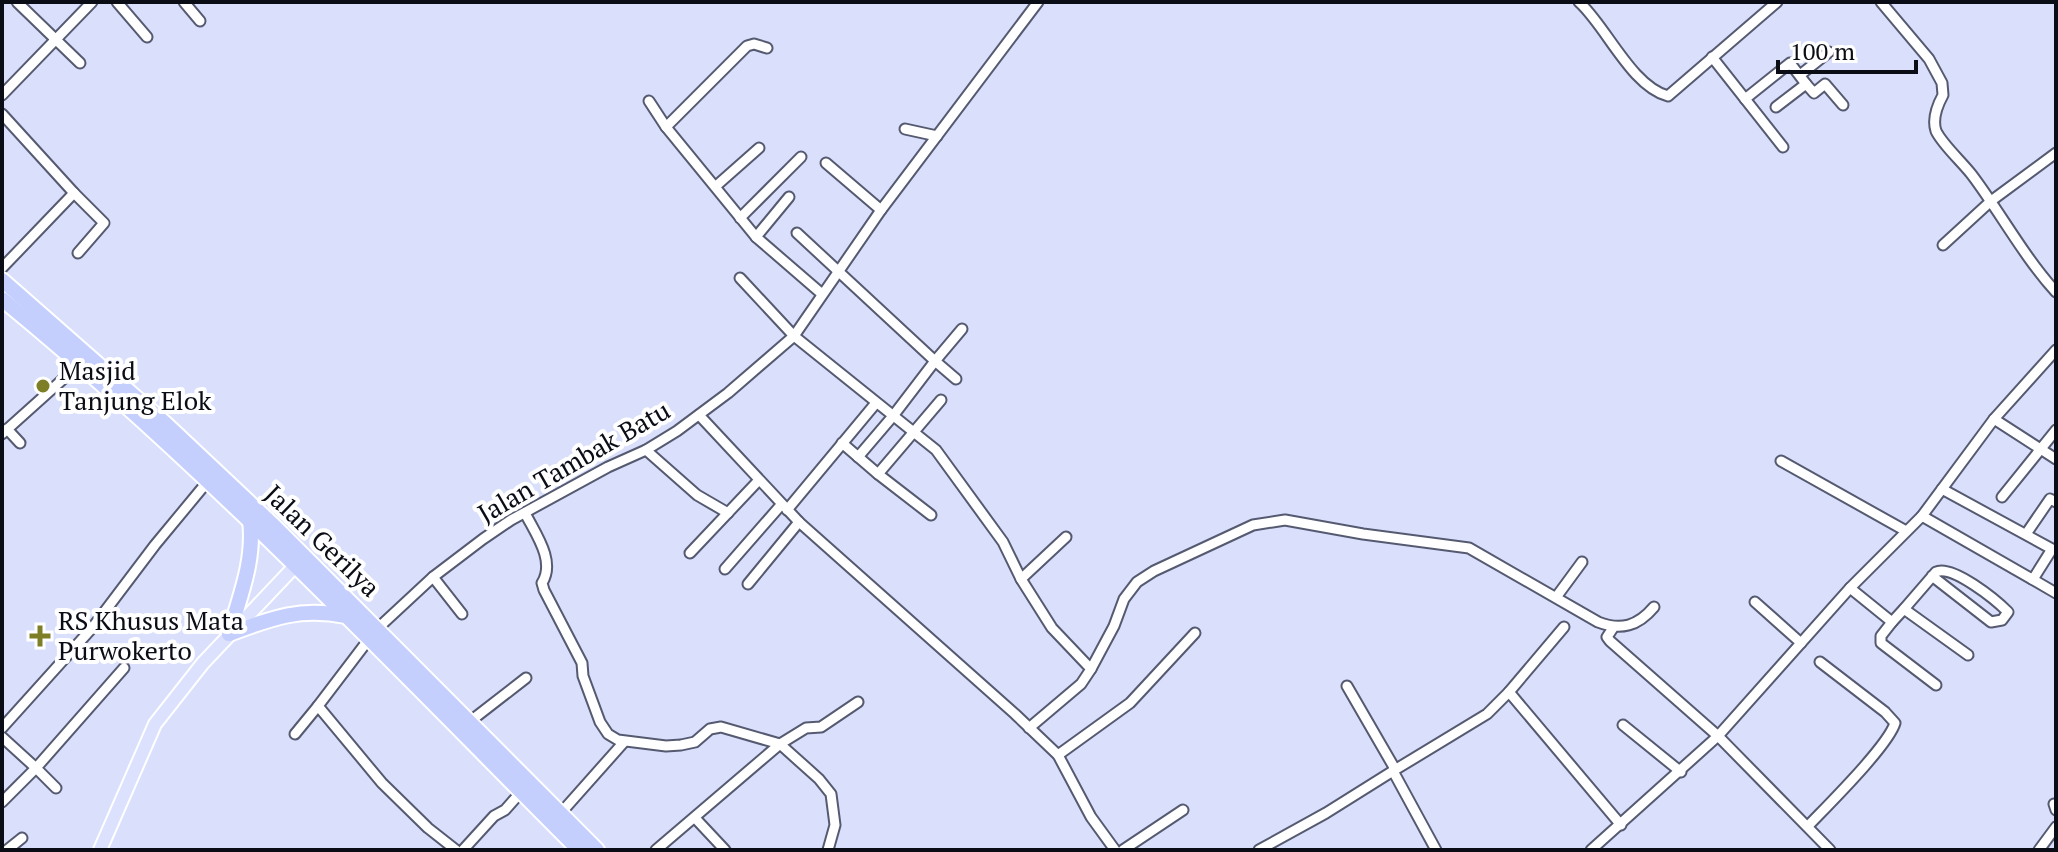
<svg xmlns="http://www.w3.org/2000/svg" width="2058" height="852" font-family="'PT Serif',serif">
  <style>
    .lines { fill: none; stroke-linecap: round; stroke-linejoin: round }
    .minor-casing { stroke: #555a71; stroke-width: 13 }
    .major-casing { stroke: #fff; stroke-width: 16 }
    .highway-casing { stroke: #fff; stroke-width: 18 }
    .minor { stroke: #fff; stroke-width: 9 }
    .major { stroke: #dce2fe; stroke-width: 12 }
    .highway { stroke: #c5cffe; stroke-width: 14 }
    .poi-dot { fill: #7e7e26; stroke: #fff; stroke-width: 3 }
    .labels { text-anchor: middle; stroke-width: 8; stroke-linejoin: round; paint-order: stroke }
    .poi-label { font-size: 26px; fill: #0b0d16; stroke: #fff; text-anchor: start }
    .street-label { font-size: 26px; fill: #0b0d16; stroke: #fff }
  </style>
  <rect width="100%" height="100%" fill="#dae0fc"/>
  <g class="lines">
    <g class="minor-casing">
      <g id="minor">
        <polyline points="17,2 80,63"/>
        <polyline points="117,2 147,37"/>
        <polyline points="184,2 200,21"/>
        <path d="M1579,2C1606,26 1631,86 1668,96L1777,2"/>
        <path d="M1881,2L1929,59L1942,83L1943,95C1937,106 1932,119 1936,131C1942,144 1962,162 1972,175C2000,212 2024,257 2056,292"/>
        <polyline points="767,48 754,44 747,46 666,127 756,237 822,294"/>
        <polyline points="1712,57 1783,147"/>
        <polyline points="1800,75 1829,52"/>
        <polyline points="1806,84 1814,93 1825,84 1843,105"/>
        <polyline points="2,95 92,2"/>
        <polyline points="1745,99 1790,63 1806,84 1776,107"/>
        <polyline points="649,101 666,127"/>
        <polyline points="2,114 74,193 2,268"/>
        <polyline points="905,129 937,136"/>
        <polyline points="826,163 881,210"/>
        <polyline points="716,186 759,148"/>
        <polyline points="74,193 104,223 78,253"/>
        <polyline points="740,218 801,157"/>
        <polyline points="797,233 935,361 893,416 858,457"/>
        <polyline points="756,237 789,197"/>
        <polyline points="1943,245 1991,201 2056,153"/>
        <polyline points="740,278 794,336 936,450 1003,542 1021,579 1052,628 1091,669 1081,684 1029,728"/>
        <polyline points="956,379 935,361 962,329"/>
        <polyline points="699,415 799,522 1015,714 1058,755 1091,817 1115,850"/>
        <polyline points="1994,419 2056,459"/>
        <polyline points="7,429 20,443"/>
        <polyline points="2,434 81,363"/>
        <polyline points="842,443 878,474"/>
        <polyline points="646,450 697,495 728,513"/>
        <polyline points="1781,461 1906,531"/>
        <polyline points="2002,497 2056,430"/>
        <polyline points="787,510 876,403"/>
        <path d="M525,513C535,533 556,561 542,583L544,590L582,663L583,676L600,722L608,734L618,740L666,746L681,745L695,742L710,729L721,727L780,744L819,779L831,794L835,825L828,850"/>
        <polyline points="931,515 878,474 941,400"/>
        <polyline points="1922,516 2032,579 2035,576 2052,549 1942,489"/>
        <polyline points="2026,534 2050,499 2056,502"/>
        <polyline points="690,553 759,480"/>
        <polyline points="725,569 781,505"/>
        <polyline points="433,577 462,614"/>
        <polyline points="1021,579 1066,537"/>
        <polyline points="2032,579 2056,593"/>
        <polyline points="748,584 799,522"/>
        <polyline points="1850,588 1892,622 1904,609 1968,655"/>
        <polyline points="1557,596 1582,562"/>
        <polyline points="1755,602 1801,643"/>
        <path d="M1904,609L1936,572C1952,564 1996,600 2008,612L2002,620L1991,622L1932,576"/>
        <polyline points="1892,622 1881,636 1881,643 1936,685"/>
        <polyline points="1613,628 1607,637 1610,641 1718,736 1830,850"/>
        <polyline points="377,629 433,577 483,539 511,520 608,467 646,450 677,431 728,393 794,336 881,210 1038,2"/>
        <polyline points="369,639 318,706 382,783 428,828 456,850"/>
        <path d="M1091,669L1114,626L1124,599L1137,582L1154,571L1253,525L1285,520L1363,534L1469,548L1598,622C1621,631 1638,626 1654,607"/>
        <polyline points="1347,686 1395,769"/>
        <polyline points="1509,692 1621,825"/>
        <polyline points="468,723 526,678"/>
        <polyline points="1623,725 1681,772"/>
        <polyline points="2,728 93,627 155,545 208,481"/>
        <polyline points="295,734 318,706"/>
        <polyline points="2,737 36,768 2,802"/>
        <polyline points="1058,755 1130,703 1195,633"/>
        <polyline points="56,788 36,768 124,668"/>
        <polyline points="2054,804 2056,810"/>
        <polyline points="560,814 624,742"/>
        <polyline points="695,818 725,850"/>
        <path d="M1808,826C1827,806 1888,746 1895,723L1885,712L1820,662"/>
        <polyline points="7,850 22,838"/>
        <polyline points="463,850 494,816 505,810 521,792"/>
        <polyline points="656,850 780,744 806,728 821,727 858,702"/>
        <polyline points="1123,850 1183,810"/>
        <polyline points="1259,850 1326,813 1393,771"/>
        <polyline points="1436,850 1393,771 1487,714 1509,692 1564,627"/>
        <polyline points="1591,850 1718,736 1850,588 1922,516 1994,419 2056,350"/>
        <polyline points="2039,850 2056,827"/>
      </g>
    </g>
    <g class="major-casing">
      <polyline id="major" points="100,850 155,724 203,663 296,565"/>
    </g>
    <g class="highway-casing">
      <g id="highway">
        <polyline points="2,280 167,425 272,524 597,850"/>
        <path d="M2,299C208,468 391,662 579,850"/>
        <path d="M229,634C272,618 299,607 346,616"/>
        <path d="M229,634C240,596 255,560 250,520"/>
      </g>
    </g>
    <use href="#minor" class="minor"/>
    <use href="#major" class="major"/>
    <use href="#highway" class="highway"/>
  </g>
  <g class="poi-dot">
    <circle cx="43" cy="386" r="8"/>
    <path d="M36 624h8v8h8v8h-8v8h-8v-8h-8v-8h8z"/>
  </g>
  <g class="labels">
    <g class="poi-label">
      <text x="59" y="380">Masjid<tspan x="59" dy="30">Tanjung Elok</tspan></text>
      <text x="58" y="630">RS Khusus Mata<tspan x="58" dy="30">Purwokerto</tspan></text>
    </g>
    <g class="street-label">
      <text transform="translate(574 462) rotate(-30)" y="9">Jalan Tambak Batu</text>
      <text transform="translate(322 541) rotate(44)" y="9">Jalan Gerilya</text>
    </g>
  </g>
  <rect width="2058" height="852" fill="none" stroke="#0b0d16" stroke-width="8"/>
  <path d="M1778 60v12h138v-12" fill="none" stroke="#0b0d16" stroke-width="4"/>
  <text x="1790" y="60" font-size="24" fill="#0b0d16" stroke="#ffffff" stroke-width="6" paint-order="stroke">100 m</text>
</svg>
